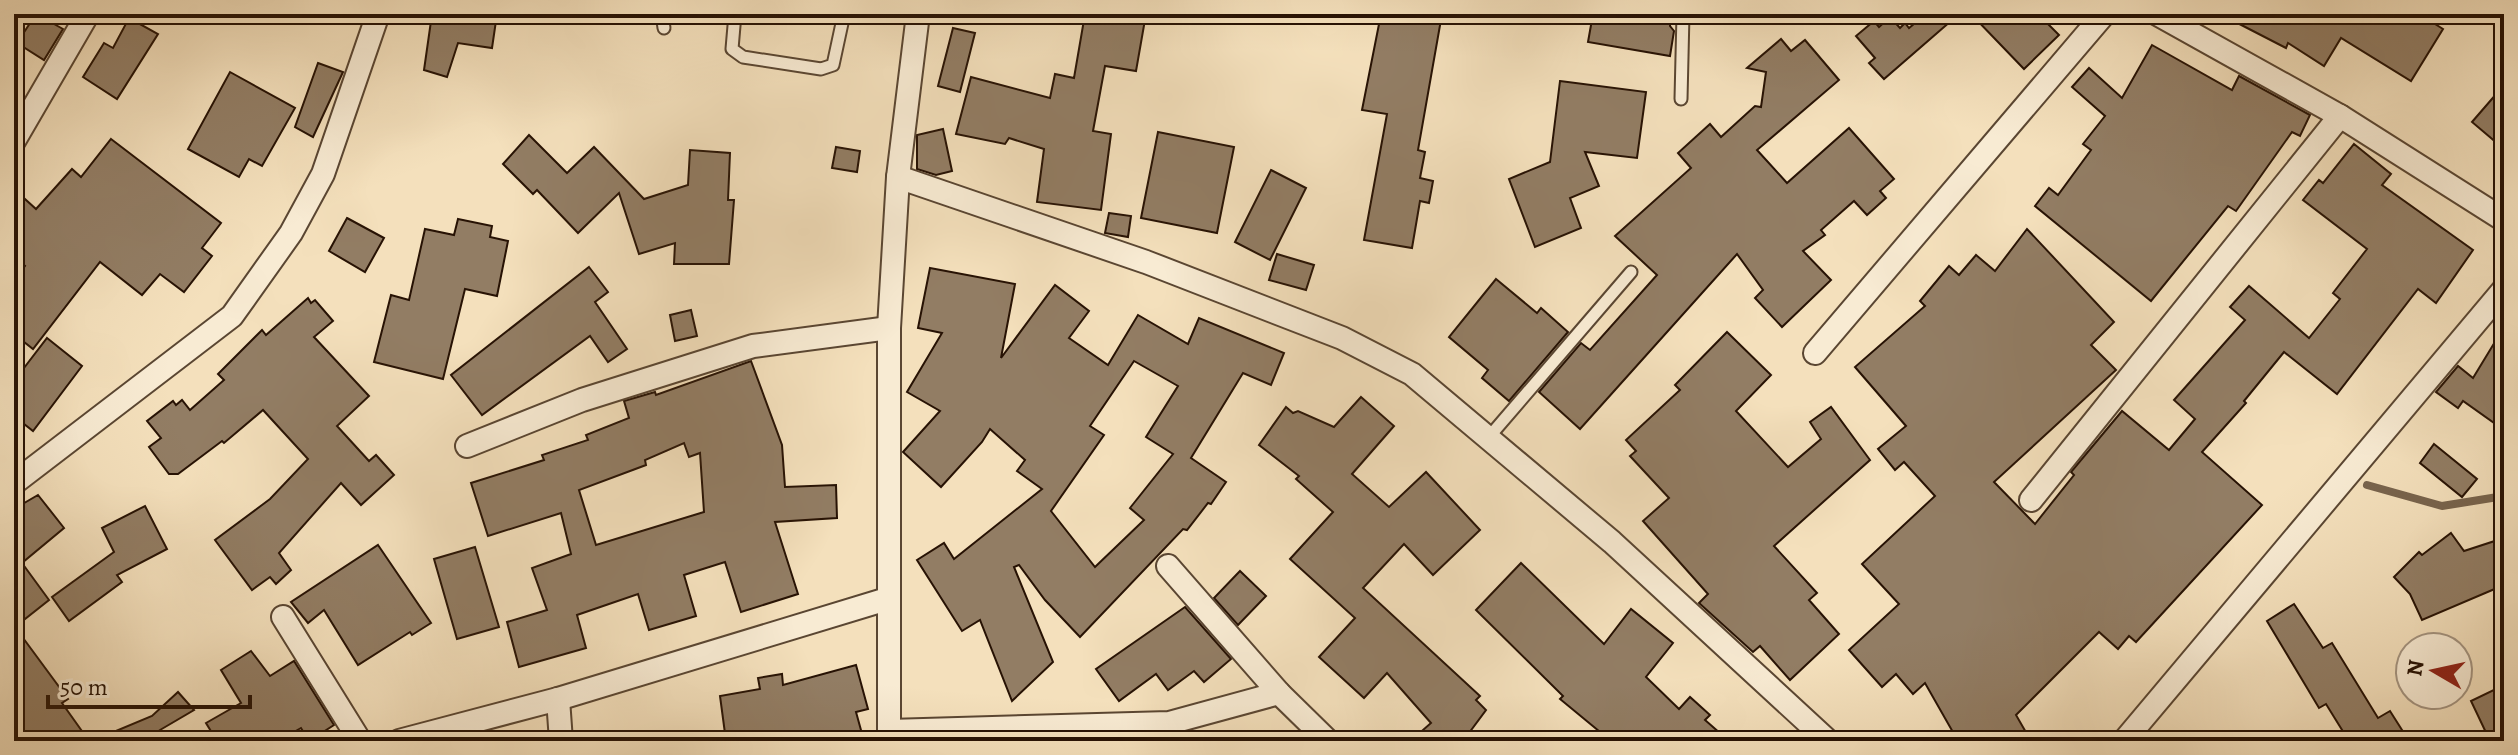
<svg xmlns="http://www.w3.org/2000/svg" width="2518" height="755" font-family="Alegreya,serif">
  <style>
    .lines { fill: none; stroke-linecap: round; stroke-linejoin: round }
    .stream { stroke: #78644d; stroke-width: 8 }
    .building { fill: #927d64; stroke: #271204; stroke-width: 2; fill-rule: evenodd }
    .service-casing { stroke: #5a4632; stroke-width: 15 }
    .minor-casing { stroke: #5a4632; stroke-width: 26 }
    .service { stroke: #f8ebd3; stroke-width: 11 }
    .minor { stroke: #f8ebd3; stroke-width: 22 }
  </style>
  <rect width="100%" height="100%" fill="#f4e0bc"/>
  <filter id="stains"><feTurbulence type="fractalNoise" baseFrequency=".0025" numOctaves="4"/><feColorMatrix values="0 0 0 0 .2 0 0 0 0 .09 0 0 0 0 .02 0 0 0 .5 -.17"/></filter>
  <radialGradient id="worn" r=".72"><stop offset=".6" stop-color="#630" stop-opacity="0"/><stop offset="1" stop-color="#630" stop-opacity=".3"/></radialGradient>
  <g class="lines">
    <polyline class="stream" points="2367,485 2442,506 2504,496"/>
  </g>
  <g class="building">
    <polygon points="36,14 63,29 44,60 17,43"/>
    <polygon points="432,14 497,14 492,48 458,43 447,77 424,70"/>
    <polygon points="1085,14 1146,14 1136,71 1105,66 1093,131 1111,134 1101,210 1037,202 1044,149 1009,138 1005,144 956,134 971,77 1050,98 1055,74 1074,78"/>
    <polygon points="1381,14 1442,14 1418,150 1425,152 1420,178 1433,181 1429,203 1420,201 1412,248 1364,240 1387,114 1362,110"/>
    <polygon points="1593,14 1646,22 1647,14 1671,14 1670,26 1674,31 1670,56 1588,42"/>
    <polygon points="1926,14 1959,14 1884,79 1869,63 1875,58 1856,36 1874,21 1879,27 1890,17 1900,28 1905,23 1909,28"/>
    <polygon points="1971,14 2038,14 2059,35 2024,69"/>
    <polygon points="2220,14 2419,14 2443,29 2411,81 2341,38 2324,66 2288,43 2286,48"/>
    <polygon points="129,18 158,34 117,99 83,77 104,43 113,48"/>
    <polygon points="953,28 975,33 960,92 938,86"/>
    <polygon points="1781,39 1791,51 1805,40 1839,80 1757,150 1787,183 1849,128 1894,179 1880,191 1886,198 1867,215 1854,201 1821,230 1825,235 1803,251 1831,280 1782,327 1755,298 1763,290 1737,254 1580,429 1539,392 1581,343 1590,350 1657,275 1615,236 1691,168 1678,153 1710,124 1721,137 1755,106 1761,107 1766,72 1747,68"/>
    <polygon points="2152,45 2232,90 2239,76 2310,115 2300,136 2292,132 2236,211 2228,206 2151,301 2035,206 2049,188 2058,195 2091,150 2083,144 2105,116 2072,87 2089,68 2122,98"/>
    <polygon points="318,63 343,72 313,137 295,127"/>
    <polygon points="230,72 295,108 262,166 249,159 239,177 188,149"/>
    <polygon points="1560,81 1646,92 1637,158 1585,152 1599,186 1570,198 1581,228 1535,247 1509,179 1550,162"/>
    <polygon points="2504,85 2504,149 2472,122"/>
    <polygon points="943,129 952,171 936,175 917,169 917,135"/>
    <polygon points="1158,132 1234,147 1217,233 1141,218"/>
    <polygon points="529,135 567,173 594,147 644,199 688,185 690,150 730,153 728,200 734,200 729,264 674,264 675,243 639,254 619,193 578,233 537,190 533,194 503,164"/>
    <polygon points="111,139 221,223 202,248 212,256 184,292 160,274 142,295 100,262 33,349 14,334 14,281 25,266 14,256 14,189 36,209 72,169 81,177"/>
    <polygon points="2354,144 2391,174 2382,185 2473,250 2436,303 2418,289 2337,394 2284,352 2244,401 2246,403 2202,452 2262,505 2136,642 2129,636 2118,649 2099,632 2016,715 2031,741 1958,741 1925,683 1913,694 1896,674 1882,687 1849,650 1899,604 1862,564 1935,496 1904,462 1895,470 1878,449 1906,426 1855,367 1925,306 1920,301 1949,266 1959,275 1976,255 1995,271 2027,229 2114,322 2091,345 2116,370 1994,482 2035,524 2074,475 2071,472 2122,411 2169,450 2195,419 2174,400 2245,320 2230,307 2249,286 2309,338 2340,299 2333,293 2367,249 2303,200 2319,180 2323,183"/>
    <polygon points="836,147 860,151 857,172 832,168"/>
    <polygon points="1271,170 1306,188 1270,260 1235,242"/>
    <polygon points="1109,213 1131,216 1128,237 1105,233"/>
    <polygon points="347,218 384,238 365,272 329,251"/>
    <polygon points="458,219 492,226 490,237 508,241 497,296 465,289 443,379 374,362 391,295 409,300 425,229 454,235"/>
    <polygon points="1277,254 1314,265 1306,290 1269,280"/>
    <polygon points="589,267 608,292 595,302 627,349 608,362 590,336 482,415 451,375"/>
    <path d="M930,268L1015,284L1001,358L1055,285L1089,311L1069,338L1108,365L1138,315L1188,344L1199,318L1284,353L1271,385L1243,373L1191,458L1226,482L1211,504L1208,503L1187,530L1183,529L1080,637L1045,600L1019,565L1014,567L1053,662L1012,701L980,620L962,631L917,560L944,543L954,559L1042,489L1017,471L1025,460L990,429L982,442L941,487L903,452L940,411L907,392L942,333L918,328ZM1134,361L1178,386L1146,437L1173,454L1130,508L1144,520L1095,567L1051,511L1104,435L1090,426Z"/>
    <polygon points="1496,279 1537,313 1541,308 1568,332 1509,401 1482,378 1488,370 1449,337"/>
    <polygon points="308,298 311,303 315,300 333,321 314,337 369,396 337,426 369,461 376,455 394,475 361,505 341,483 279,553 291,570 276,584 270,577 252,590 215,540 270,499 308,459 263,410 224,443 222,441 178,474 169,474 149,447 161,438 147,421 173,401 176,405 182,400 190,410 224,380 218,374 262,330 266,335"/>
    <polygon points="691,310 697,336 675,341 670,315"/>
    <polygon points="2504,327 2504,430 2463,401 2458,408 2436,392 2458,366 2473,378"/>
    <polygon points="1727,332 1771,375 1736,411 1788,467 1821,439 1810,422 1831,407 1870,460 1774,546 1817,593 1809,600 1839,634 1790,680 1760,646 1753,652 1699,603 1708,594 1643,521 1669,498 1630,456 1636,451 1626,440 1680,390 1675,385"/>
    <polygon points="47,338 82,366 33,431 14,416 14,381"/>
    <path d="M751,361L782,445L785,487L836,485L837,518L775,522L798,594L741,612L725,562L684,575L696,616L649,630L638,594L577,615L586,648L519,667L507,622L547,610L532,568L571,554L561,513L488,536L471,483L544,460L542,455L588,440L586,435L629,418L624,401L655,392L656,395ZM684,443L689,457L700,453L704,512L596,545L579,490L646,465L645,460Z"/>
    <polygon points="1361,397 1394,426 1352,474 1389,507 1426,472 1480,530 1433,575 1404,544 1363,588 1480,696 1476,700 1486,710 1463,741 1434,741 1423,730 1431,723 1387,673 1364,698 1319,657 1355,618 1290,559 1333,512 1296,479 1299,476 1259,445 1286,407 1293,413 1298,411 1334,427"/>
    <polygon points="2434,444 2477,479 2462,497 2420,463"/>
    <polygon points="38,495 64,528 22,563 49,600 15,627 68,699 62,703 89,741 14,741 14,509"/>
    <polygon points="145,506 167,549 117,575 122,582 69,621 52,597 114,552 102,528"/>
    <polygon points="2451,533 2464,551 2504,538 2504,585 2422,620 2410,594 2394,577 2419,552 2422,555"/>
    <polygon points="378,545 431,623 412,635 410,632 358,665 324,610 308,623 291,602"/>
    <polygon points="475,547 499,627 457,639 434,559"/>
    <polygon points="1521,563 1604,644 1631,609 1673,643 1646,677 1679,709 1690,697 1710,715 1705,720 1729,741 1611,741 1560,699 1563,696 1476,610"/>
    <polygon points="1240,571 1266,596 1238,625 1214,598"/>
    <polygon points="2294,604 2323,648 2332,643 2378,718 2390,711 2409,741 2342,741 2347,738 2326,704 2319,708 2267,621"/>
    <polygon points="1185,607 1231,659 1204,682 1194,671 1168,690 1156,674 1119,701 1096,669"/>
    <polygon points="251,651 270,676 294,661 334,725 309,741 301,728 278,741 217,741 206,723 241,703 221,670"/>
    <polygon points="856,665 868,709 856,712 864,741 726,741 720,696 760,689 758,678 782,674 783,685"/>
    <polygon points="2504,685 2504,741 2490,741 2471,701"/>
    <polygon points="178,692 194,710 160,730 166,741 92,741 152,716"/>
  </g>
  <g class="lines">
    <g class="service-casing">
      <g id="service">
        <polyline points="662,14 664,28"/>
        <polyline points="735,14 732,49 743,57 821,69 833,65 844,14"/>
        <polyline points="1681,99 1683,14"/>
        <polyline points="1489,437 1631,272"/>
      </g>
    </g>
    <g class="minor-casing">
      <g id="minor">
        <polyline points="2157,14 2340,116 2504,220"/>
        <polyline points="14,141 86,17"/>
        <polyline points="898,177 1146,262 1342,338 1412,374 1612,542 1828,741"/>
        <polyline points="1815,353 2104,14"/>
        <polyline points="467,446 582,400 753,346 889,328"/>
        <polyline points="14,483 232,316 291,233 323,174 378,14"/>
        <polyline points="2031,500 2340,116"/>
        <polyline points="1168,566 1279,693 1328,741"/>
        <polyline points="283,617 360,741"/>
        <polyline points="558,699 561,741"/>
        <polyline points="889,731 1169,723 1279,693"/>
        <polyline points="399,741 558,699 887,599"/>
        <polyline points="889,741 889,328 898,177 918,14"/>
        <polyline points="2124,741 2504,289"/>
      </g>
    </g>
    <use href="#service" class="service"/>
    <use href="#minor" class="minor"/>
  </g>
  <rect width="2518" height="755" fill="none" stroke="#f4e0bc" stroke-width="48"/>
  <rect x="16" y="16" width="2486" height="723" fill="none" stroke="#271204" stroke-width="4"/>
  <rect x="24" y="24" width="2470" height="707" fill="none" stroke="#271204" stroke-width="2"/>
  <g transform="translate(2434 671) rotate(279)"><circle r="38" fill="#f8ebd3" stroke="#a49480" stroke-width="2"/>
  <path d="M0-6L14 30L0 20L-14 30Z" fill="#8f2418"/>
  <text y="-12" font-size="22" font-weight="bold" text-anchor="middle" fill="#271204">N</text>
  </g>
  <path d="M48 695v12h202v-12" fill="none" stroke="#271204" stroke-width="4"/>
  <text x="60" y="695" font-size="24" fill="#271204" stroke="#f8ebd3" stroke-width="6" paint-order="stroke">50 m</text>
  <rect width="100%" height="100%" filter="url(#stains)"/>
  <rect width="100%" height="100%" fill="url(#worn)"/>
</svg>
